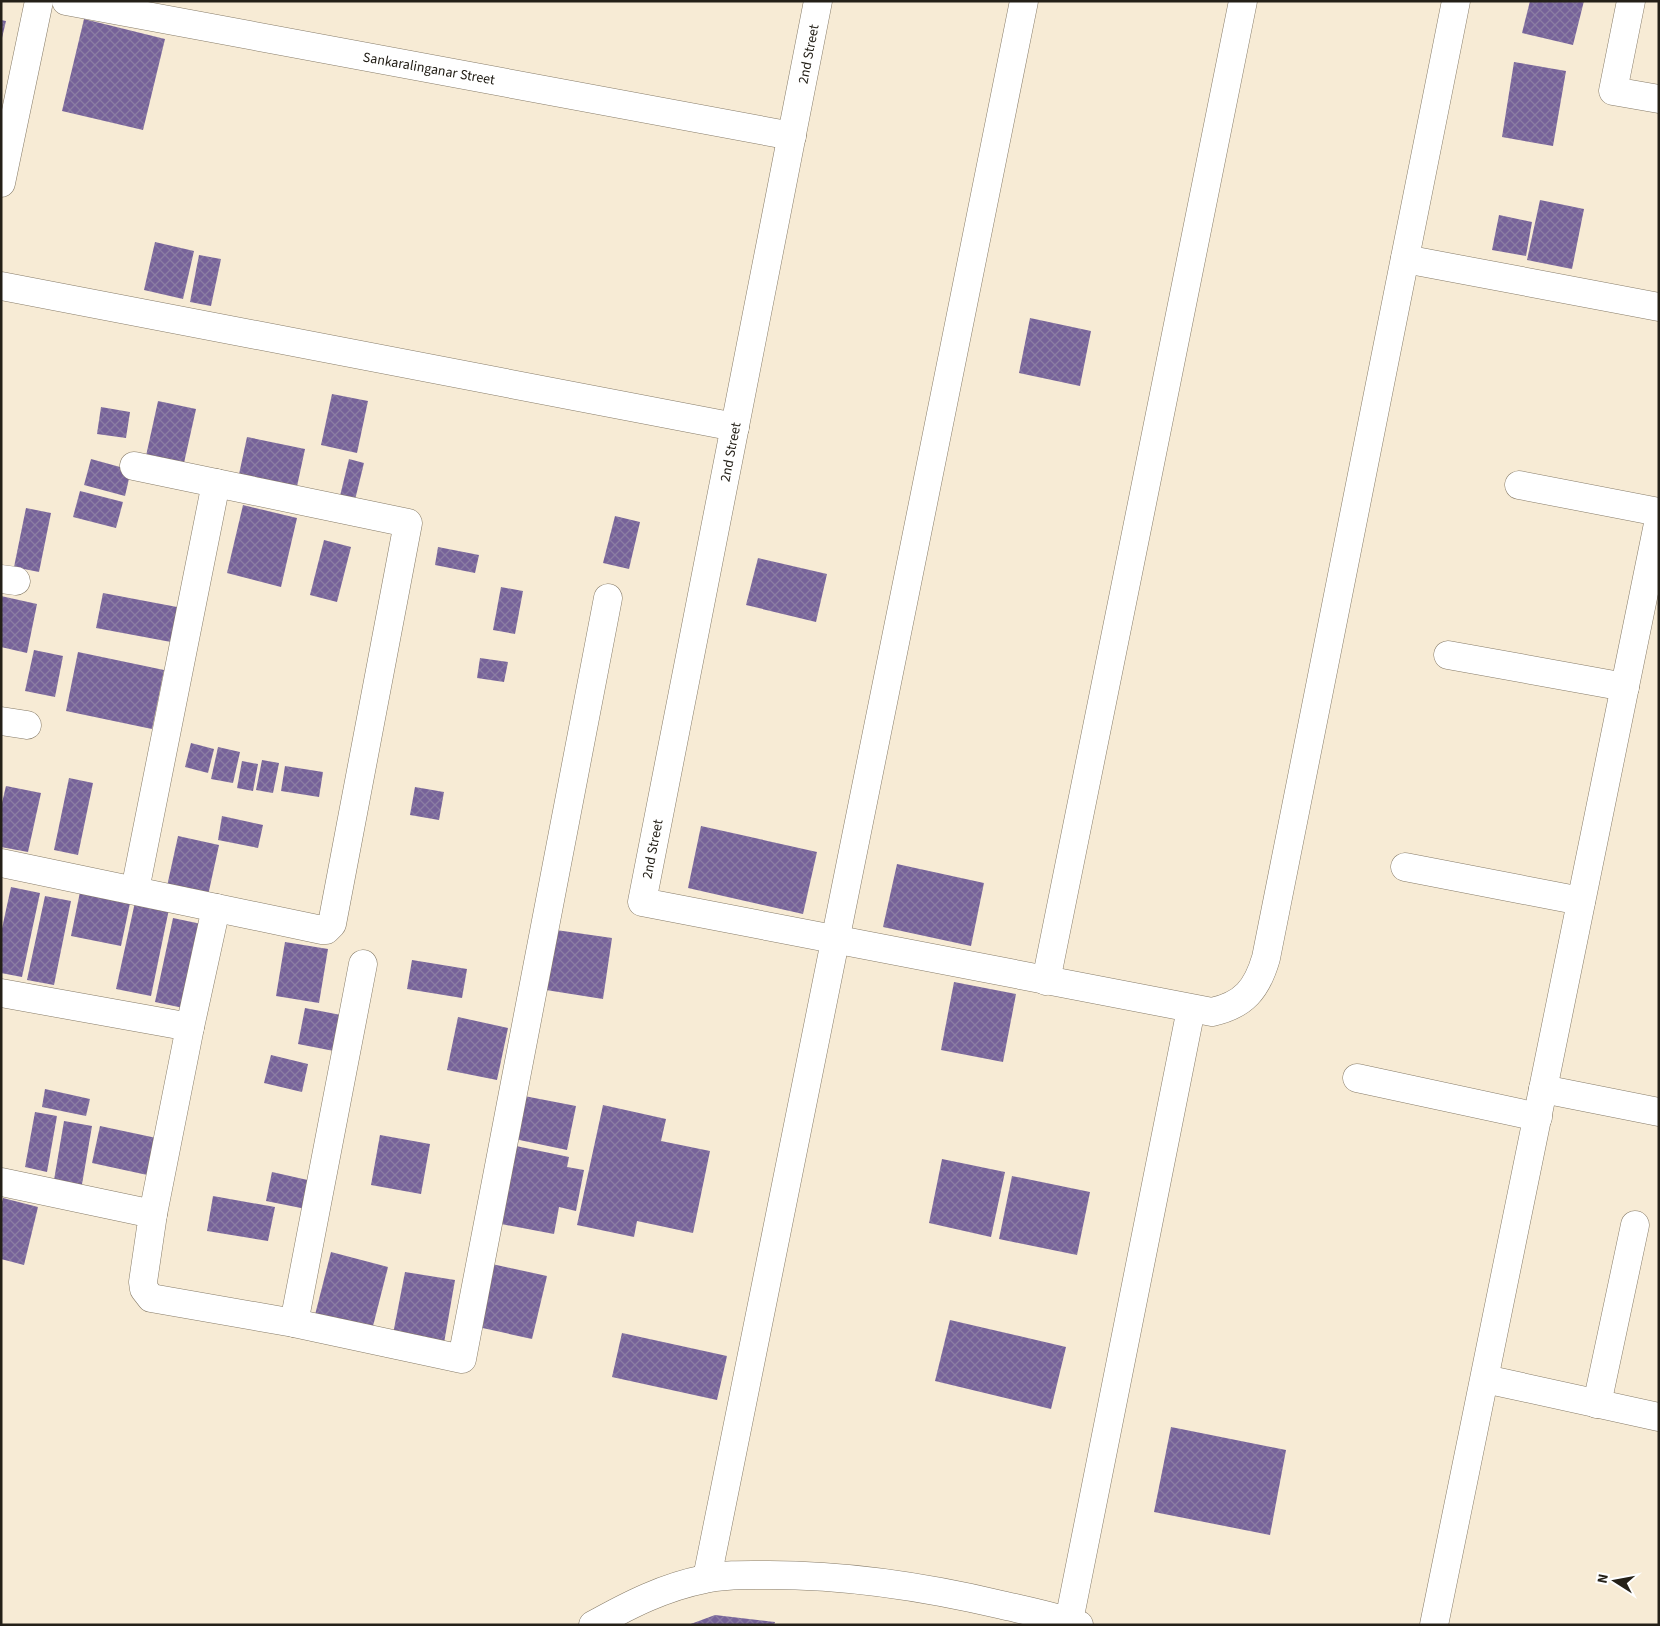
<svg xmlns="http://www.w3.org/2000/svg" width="1660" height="1626" font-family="'Source Sans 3',sans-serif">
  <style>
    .building { fill: url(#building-cross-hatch) }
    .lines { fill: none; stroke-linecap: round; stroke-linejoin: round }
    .minor-casing { stroke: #867b68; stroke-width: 29 }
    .minor { stroke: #fff; stroke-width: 28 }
    .labels { text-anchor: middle; stroke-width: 5; stroke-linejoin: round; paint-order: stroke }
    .street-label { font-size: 14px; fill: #242018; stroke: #fff }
  </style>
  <defs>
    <pattern id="building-cross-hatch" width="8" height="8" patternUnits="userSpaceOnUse" patternTransform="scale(1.25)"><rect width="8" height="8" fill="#766299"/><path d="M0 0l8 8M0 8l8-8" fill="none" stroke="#8b7da3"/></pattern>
  </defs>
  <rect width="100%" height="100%" fill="#f7ebd5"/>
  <g class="building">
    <polygon points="1530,1 1584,1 1573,45 1522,33"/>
    <polygon points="84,19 165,39 143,130 62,111"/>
    <polygon points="1,20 6,21 2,38 1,37"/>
    <polygon points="1514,62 1566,71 1553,146 1502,137"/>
    <polygon points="1540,200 1584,209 1572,269 1527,260"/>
    <polygon points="1499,215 1532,222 1526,256 1492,250"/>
    <polygon points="155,242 194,251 183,299 144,290"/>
    <polygon points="199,255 221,259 211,306 190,302"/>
    <polygon points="1030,318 1091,331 1080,386 1019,373"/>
    <polygon points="332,394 368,401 357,453 321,445"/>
    <polygon points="158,401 196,409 184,463 146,456"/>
    <polygon points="101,407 130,412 126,438 97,434"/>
    <polygon points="247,437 305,449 296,491 238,479"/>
    <polygon points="91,459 131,470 125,496 84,485"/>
    <polygon points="349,459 364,463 354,504 339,500"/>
    <polygon points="80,491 123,502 116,528 73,517"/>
    <polygon points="243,505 297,518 281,587 227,573"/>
    <polygon points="26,508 51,513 39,572 14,567"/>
    <polygon points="615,516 640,522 629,569 603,563"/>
    <polygon points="324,540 351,547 337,602 310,595"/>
    <polygon points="438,547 479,555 475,573 435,565"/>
    <polygon points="758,558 827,574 816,622 746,605"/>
    <polygon points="501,587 523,591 515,634 493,630"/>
    <polygon points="103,593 177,607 171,642 96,628"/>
    <polygon points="1,596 37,604 27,653 1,647"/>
    <polygon points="34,650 63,656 55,697 25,691"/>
    <polygon points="78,652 164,670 152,729 66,711"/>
    <polygon points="480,658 508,662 504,682 477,678"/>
    <polygon points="191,743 214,749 208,773 185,767"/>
    <polygon points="218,747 240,752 233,783 211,779"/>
    <polygon points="262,760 279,763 273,793 256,790"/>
    <polygon points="242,761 258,764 253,791 237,788"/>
    <polygon points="285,766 323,772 319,797 281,791"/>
    <polygon points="69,778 93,783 78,855 54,850"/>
    <polygon points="6,786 41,793 28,852 1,847 1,807"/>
    <polygon points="415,787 444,792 439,820 410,815"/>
    <polygon points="222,816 263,825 258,848 218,840"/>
    <polygon points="701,826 817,852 803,914 688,888"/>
    <polygon points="178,836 219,845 207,900 166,891"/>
    <polygon points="897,864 984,883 971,946 883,927"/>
    <polygon points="11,887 40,893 22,977 1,973 1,933"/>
    <polygon points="80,892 130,903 121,946 71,936"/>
    <polygon points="45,896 71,901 54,985 27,980"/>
    <polygon points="135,902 169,909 151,996 116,989"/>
    <polygon points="173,918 206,925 188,1009 155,1002"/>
    <polygon points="556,930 612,938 603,999 546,990"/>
    <polygon points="285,942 328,949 319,1003 276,996"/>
    <polygon points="412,960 467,969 462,998 407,989"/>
    <polygon points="954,982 1016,994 1003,1062 941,1050"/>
    <polygon points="305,1008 346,1016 339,1052 298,1044"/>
    <polygon points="458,1017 508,1028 497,1080 447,1070"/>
    <polygon points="271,1055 308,1064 302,1092 264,1083"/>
    <polygon points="45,1089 90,1099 86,1116 42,1107"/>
    <polygon points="519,1095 576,1106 567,1150 510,1138"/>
    <polygon points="603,1105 666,1119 661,1141 710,1151 693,1233 637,1221 634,1237 577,1225"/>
    <polygon points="35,1112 57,1116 47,1172 25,1167"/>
    <polygon points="64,1121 92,1126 81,1190 53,1186"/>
    <polygon points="100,1126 161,1139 152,1176 92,1163"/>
    <polygon points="380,1135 430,1144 421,1194 371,1185"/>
    <polygon points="516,1146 569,1157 567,1167 584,1170 576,1211 559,1207 554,1234 501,1224"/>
    <polygon points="942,1159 1005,1172 991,1237 929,1223"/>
    <polygon points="272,1172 312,1181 306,1209 266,1201"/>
    <polygon points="1012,1176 1090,1192 1077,1255 999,1239"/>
    <polygon points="213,1196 275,1207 268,1241 207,1231"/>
    <polygon points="3,1198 38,1207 24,1265 1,1259 1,1206"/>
    <polygon points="331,1252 388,1267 372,1330 315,1315"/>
    <polygon points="492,1264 547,1276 532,1339 478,1327"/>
    <polygon points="405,1272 455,1280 444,1343 393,1334"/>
    <polygon points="950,1320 1066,1347 1051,1409 935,1381"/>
    <polygon points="622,1333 727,1356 717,1400 612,1377"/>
    <polygon points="1171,1427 1286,1450 1270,1535 1154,1512"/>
    <polygon points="715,1615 775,1622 774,1625 688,1625"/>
  </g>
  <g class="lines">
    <g class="minor-casing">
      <g id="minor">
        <polyline points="66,1 792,136"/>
        <path d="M818,1L642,902L1212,1012C1244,1005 1257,989 1266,958L1456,1"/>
        <polyline points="1631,1 1613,91 1659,99"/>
        <polyline points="1,183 39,1"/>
        <polyline points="1405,259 1659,307"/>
        <polyline points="1,286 735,427"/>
        <polyline points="1519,485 1659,512"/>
        <polyline points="1,579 16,581"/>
        <polyline points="1448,655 1625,687"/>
        <polyline points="1,721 27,725"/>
        <polyline points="1,863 322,930 326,930 332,924 408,523 134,466"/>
        <polyline points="1405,867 1581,901"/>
        <polyline points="135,890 216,483"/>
        <polyline points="1046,981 1243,1"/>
        <polyline points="1,993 190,1027"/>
        <polyline points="1357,1078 1538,1117"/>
        <polyline points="1543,1089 1659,1112"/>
        <polyline points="1,1182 153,1214 143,1282 144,1289 151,1298 294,1323 462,1359 608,598"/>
        <polyline points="153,1214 190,1027 216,908"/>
        <polyline points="294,1323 363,964"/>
        <polyline points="1485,1379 1659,1417"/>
        <polyline points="1597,1404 1635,1225"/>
        <polyline points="707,1578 1024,1"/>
        <polyline points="1069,1621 1191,1009"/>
        <path d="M593,1625C629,1605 664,1587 705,1579C725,1574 748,1575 769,1575C848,1575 926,1587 1002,1605C1028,1611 1054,1616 1079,1625"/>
        <polyline points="1434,1625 1659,519"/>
      </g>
    </g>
    <use href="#minor" class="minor"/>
  </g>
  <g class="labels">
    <g class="street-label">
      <text transform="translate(808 54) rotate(-79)" y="5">2nd Street</text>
      <text transform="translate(429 68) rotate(10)" y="5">Sankaralinganar Street</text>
      <text transform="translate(730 452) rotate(-79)" y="5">2nd Street</text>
      <text transform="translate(652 849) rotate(-79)" y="5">2nd Street</text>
    </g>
  </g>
  <rect width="1660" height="1626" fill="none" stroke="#242018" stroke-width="5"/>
  <g transform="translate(1615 1581) rotate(281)" stroke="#ffffff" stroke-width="4" paint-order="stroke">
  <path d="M0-4L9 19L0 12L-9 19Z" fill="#242018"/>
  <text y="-8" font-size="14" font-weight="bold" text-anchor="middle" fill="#242018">N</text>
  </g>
</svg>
